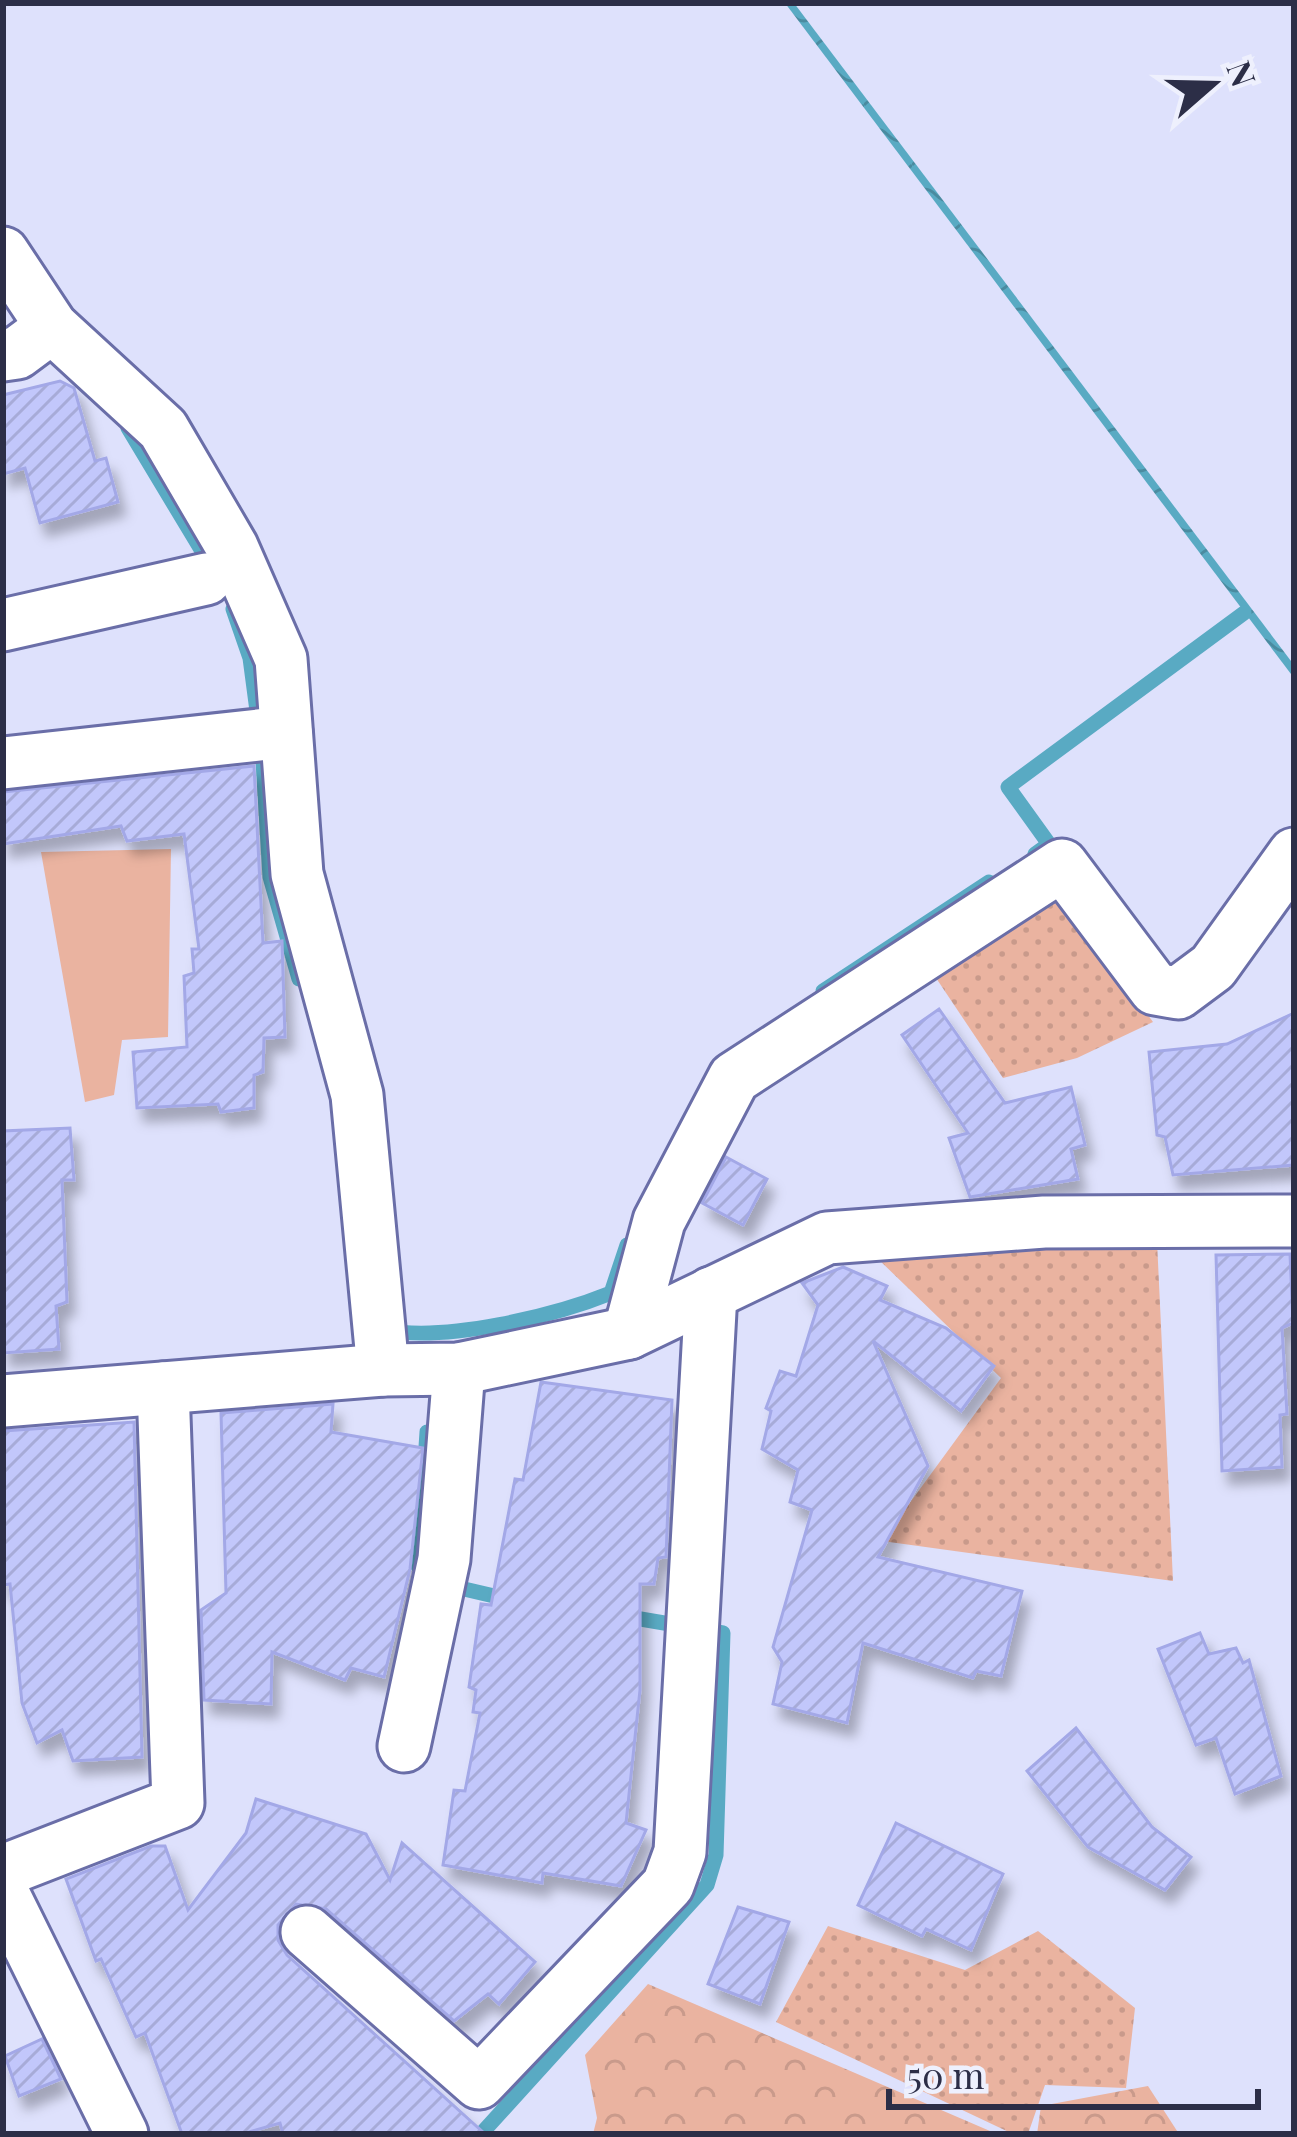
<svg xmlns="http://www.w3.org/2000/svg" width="1297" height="2137" font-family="'Playfair Display',serif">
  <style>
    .grass { fill: url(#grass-dots) }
    .forest { fill: url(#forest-crowns) }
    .green { fill: #eab3a0 }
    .water { fill: url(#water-waves) }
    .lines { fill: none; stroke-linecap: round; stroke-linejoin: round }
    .stream { stroke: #59aac3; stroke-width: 15 }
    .building { fill: url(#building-hatch); stroke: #a3a8e7; stroke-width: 3; filter: url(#shadow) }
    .minor-casing { stroke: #6a6ea8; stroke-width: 57 }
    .minor { stroke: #fff; stroke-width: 51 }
  </style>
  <defs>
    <pattern id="grass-dots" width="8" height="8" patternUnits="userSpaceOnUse" patternTransform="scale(3)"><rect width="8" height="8" fill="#eab3a0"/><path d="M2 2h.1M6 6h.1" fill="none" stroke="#c99a8b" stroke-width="1.8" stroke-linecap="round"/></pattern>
    <pattern id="forest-crowns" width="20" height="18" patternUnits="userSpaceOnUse" patternTransform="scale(3)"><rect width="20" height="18" fill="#eab3a0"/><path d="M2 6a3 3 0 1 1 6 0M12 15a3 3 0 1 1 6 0" fill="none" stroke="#c99a8b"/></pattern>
    <pattern id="water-waves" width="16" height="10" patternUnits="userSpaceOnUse" patternTransform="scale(3)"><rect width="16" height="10" fill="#59aac3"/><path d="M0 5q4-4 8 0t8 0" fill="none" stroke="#4a8ba0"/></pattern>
    <pattern id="building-hatch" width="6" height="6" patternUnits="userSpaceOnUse" patternTransform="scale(3)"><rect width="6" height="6" fill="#c2c7fb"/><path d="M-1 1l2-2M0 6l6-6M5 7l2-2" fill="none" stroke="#a7abd8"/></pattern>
    <filter id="shadow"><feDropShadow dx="7" dy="13" stdDeviation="6" flood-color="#0004"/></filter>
  </defs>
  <rect width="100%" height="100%" fill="#dee1fc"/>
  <g class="grass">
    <polygon points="1057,890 1153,1022 1077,1058 1003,1078 928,966"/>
    <polygon points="1157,1241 1173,1581 882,1541 1001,1378 875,1256"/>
    <polygon points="828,1926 965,1970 1038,1931 1135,2008 1126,2088 1045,2085 1028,2134 1013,2134 776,2022"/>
  </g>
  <g class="forest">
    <polygon points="648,1984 997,2134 593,2134 597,2118 585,2055"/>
    <polygon points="1148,2086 1179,2134 1037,2134 1041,2106"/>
  </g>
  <polygon class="green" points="171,849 168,1037 122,1040 114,1095 85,1102 41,852"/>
  <polygon class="water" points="785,3 794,3 1294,665 1294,678"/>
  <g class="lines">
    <g class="stream">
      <polyline points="128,428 214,571"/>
      <polyline points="233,609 250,658 259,726"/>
      <polyline points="263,761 270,877 299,979"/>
      <polyline points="1035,854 1049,844 1008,787 1244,613"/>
      <polyline points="823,991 989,882"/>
      <path d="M385,1330C446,1342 554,1316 611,1293L627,1245"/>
      <polyline points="418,1566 427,1432"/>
      <polyline points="447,1585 511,1600"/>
      <polyline points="481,2134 707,1885 716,1855 723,1633 623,1616"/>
    </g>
  </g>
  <g class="building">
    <polygon points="60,381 74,388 95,461 106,458 118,502 40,523 25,468 3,474 3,395"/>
    <polygon points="254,766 263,943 282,941 285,1037 264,1038 263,1072 254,1075 254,1108 221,1112 218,1104 137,1108 133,1052 187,1047 184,976 194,973 192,949 199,949 184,834 127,841 121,826 3,844 3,792"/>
    <polygon points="939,1009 1005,1103 1071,1087 1085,1145 1071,1149 1078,1179 970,1197 949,1138 968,1133 902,1035"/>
    <polygon points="1294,1013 1294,1165 1173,1175 1165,1137 1157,1135 1149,1052 1227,1044"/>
    <polygon points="70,1128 74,1180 62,1180 67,1302 56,1306 59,1349 3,1353 3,1131"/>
    <polygon points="726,1157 767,1179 743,1225 702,1203"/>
    <polygon points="1290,1254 1293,1323 1282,1328 1287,1414 1280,1415 1282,1467 1222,1471 1216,1255"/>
    <polygon points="843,1267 887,1286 880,1300 946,1328 994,1366 961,1411 873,1341 928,1466 878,1557 1022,1591 1001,1676 976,1671 973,1678 863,1643 847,1723 773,1704 782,1662 773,1647 812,1510 790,1502 798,1470 762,1449 771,1411 766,1408 780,1371 796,1376 818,1305 802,1283"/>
    <polygon points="541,1382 672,1400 666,1557 658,1558 654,1584 640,1584 640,1690 626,1823 646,1830 621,1886 543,1873 542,1883 443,1865 454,1790 465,1791 480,1713 473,1712 476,1690 469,1687 481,1604 491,1605 515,1479 523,1480"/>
    <polygon points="333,1404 331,1432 423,1448 410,1569 384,1677 351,1668 345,1680 272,1652 271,1704 204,1700 201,1610 226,1593 221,1413"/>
    <polygon points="134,1422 142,1757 73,1761 62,1730 37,1743 22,1703 10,1584 3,1585 3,1431"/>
    <polygon points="1200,1633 1209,1654 1236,1648 1243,1663 1249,1660 1281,1776 1235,1794 1216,1738 1196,1745 1158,1649"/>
    <polygon points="1076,1728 1152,1827 1191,1857 1165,1890 1088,1847 1027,1771"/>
    <polygon points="256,1799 366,1834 390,1880 402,1843 535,1962 499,2004 488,1994 454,2021 326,1909 296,1904 278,1925 278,1940 287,1955 485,2134 283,2134 280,2123 242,2134 182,2134 145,2033 136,2037 101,1959 96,1961 66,1879 151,1846 165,1846 188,1910 246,1833"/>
    <polygon points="896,1823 1003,1874 971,1950 926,1929 922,1936 858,1905"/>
    <polygon points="738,1907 789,1922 760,2004 708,1984"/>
    <polygon points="42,2039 61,2079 19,2096 5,2056"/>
  </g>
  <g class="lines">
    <g class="minor-casing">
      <g id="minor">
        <polyline points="3,253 52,327 163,429 232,547 281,659 297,874 357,1095 383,1370"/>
        <polyline points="3,355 17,353 52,327"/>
        <polyline points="3,625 206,579"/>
        <polyline points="3,763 286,732"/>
        <polyline points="629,1333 659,1221 734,1078 1062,865 1155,989 1178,993 1213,967 1294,854"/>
        <polyline points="3,1401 383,1370 459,1369 629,1333 827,1238 1044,1222 1294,1221"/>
        <polyline points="404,1746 444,1559 459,1369"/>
        <polyline points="3,1871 178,1803 163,1388"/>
        <polyline points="3,1893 122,2134"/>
        <polyline points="307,1932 479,2083 668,1885 680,1852 711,1293"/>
      </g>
    </g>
    <use href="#minor" class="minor"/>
  </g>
  <rect width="1297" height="2137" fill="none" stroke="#2c2e47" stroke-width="12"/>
  <g transform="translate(1213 84) rotate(70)" stroke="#eef0fd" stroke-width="9" paint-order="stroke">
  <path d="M0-9L21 45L0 30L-21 45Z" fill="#2c2e47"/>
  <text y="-18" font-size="33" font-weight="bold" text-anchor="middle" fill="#2c2e47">N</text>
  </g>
  <path d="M889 2089v18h369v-18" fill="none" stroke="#2c2e47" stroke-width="6"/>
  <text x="907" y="2089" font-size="36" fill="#2c2e47" stroke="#eef0fd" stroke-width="9" paint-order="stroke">50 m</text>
</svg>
